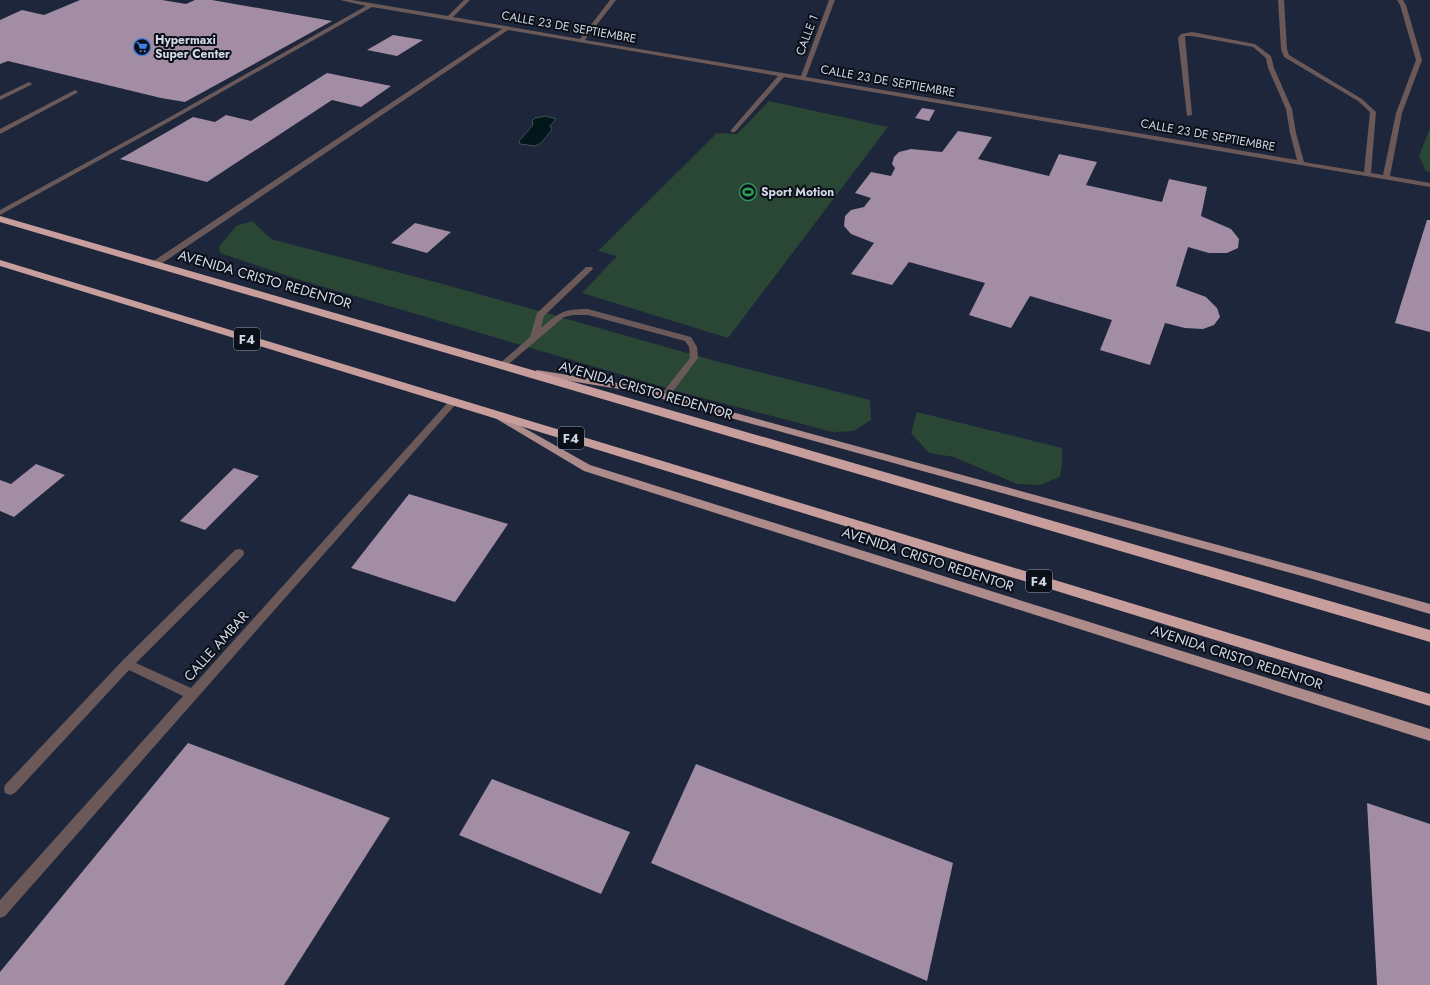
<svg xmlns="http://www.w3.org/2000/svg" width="1430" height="985" font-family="Jost,sans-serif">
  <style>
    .green { fill: #2a4634 }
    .water { fill: #011719; stroke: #3f5156 }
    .building { fill: #a28da4 }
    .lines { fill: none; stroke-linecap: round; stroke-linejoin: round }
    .minor { fill: #6a5958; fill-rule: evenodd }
    .major { fill: #ad8b8a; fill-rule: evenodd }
    .highway { fill: #c89e9d; fill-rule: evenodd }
    .labels { text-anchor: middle; stroke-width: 4; stroke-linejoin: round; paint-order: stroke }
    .far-street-label { font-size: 12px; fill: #d1d7e5; stroke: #0b0f18 }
    .far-poi-label { font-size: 12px; font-weight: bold; fill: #d1d7e5; stroke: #0b0f18; text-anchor: start }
    .shield { fill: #0b0f18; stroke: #969ba8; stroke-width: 1 }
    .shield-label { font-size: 13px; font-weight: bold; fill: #d1d7e5 }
    .street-label { font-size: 14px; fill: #d1d7e5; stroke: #0b0f18 }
  </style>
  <rect width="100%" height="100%" fill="#1d263a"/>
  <g class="green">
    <polygon points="769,101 888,127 728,338 582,293 617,256 598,251 717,133 737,134"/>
    <polygon points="1430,128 1430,172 1426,171 1419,156"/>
    <polygon points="252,221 271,239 443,284 719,362 870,400 871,420 854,431 833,432 687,394 297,279 220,253 219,247 236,226"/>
    <polygon points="917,412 1062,448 1062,463 1060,477 1040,485 1017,484 954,457 929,453 911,433"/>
  </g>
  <path class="water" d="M546,116L556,119L550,126L552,130C546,135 544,143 535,146L520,144L519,141L533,125L532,121L535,118Z"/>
  <g class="building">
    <polygon points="80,0 162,0 186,4 195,0 212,0 332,21 185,102 161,98 8,61 0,64 0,20 22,10 44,15"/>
    <polygon points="393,35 423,40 397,56 367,50"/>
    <polygon points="327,73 391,86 361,107 332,100 207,182 120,159 193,117 215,122 226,115 251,121"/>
    <polygon points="922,108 935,110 929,121 915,118"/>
    <polygon points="958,131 992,137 978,159 1049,176 1059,154 1097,162 1086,185 1162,202 1169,179 1207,187 1201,216 1231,229 1239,239 1238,248 1227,253 1209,253 1188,247 1176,286 1206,297 1217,308 1220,317 1214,325 1203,329 1185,328 1165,323 1150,365 1100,350 1112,320 1030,296 1011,328 969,315 985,283 909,262 892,285 851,274 874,243 851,234 844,226 845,216 851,210 864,207 871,198 855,193 871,172 891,176 895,168 892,164 894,157 899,152 911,149 942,152"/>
    <polygon points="1427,220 1430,220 1430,332 1395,323"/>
    <polygon points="415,223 451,232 427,253 391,243"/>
    <polygon points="36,464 65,475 14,517 0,511 0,480 11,484"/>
    <polygon points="234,468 259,476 205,530 180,521"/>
    <polygon points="409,494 508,524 455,602 351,568"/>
    <polygon points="188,743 390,818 284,985 0,985 0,972"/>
    <polygon points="696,764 953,863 927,981 651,863"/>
    <polygon points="492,779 630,832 601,894 459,835"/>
    <polygon points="1367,803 1430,824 1430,985 1377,985"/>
  </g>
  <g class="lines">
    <g class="minor">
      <polygon points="340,0 352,0 448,16 464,0 470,0 453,17 580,39 610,0 616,0 585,40 801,76 829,0 835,0 806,77 1297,160 1290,133 1286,109 1268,68 1266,58 1253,47 1192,36 1185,36 1192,115 1187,116 1178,38 1181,34 1192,32 1255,44 1271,56 1274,68 1292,109 1296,133 1304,162 1364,172 1370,112 1358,101 1284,57 1281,49 1278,0 1284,0 1287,49 1289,55 1362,99 1376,112 1371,173 1383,175 1396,113 1416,60 1400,5 1397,0 1403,0 1406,5 1422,60 1402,113 1390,176 1430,183 1430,187 784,77 735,132 731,132 731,130 778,76 508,30 158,266 152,266 152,262 502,29 372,7 174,119 0,215 0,210 170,117 366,6"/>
      <polygon points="29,82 32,84 31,85 0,100 0,96"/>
      <polygon points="75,90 78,92 77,93 0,134 0,129"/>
      <path d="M586,267H592L593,269L544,316L541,328C560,312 563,309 588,309L691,337L697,347L698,358L668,398H662L660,396L690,358L689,347L685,341L588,315H573L564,317L505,367H499L498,365L530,337L537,313Z"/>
      <polygon points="453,399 458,402 456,404 5,916 0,918 0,900 183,696 129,670 15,793 10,795 5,793 4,789 5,785 123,660 235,550 239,549 243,550 244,553 243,556 136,663 191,688 450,400"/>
    </g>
    <g class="major">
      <polygon points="537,370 637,386 1309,570 1430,604 1430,614 1309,578 637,392 534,375 533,373"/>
      <polygon points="498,413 590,465 1430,729 1430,741 584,471 495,418 493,416 495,414"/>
    </g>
    <g class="highway">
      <polygon points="0,216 1430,630 1430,642 0,222"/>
      <polygon points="0,260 1430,694 1430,706 0,266"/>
    </g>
  </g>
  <defs>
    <g id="supermarket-ring" transform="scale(0.9)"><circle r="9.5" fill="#0b0f18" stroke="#3f7fe0" stroke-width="1.5"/><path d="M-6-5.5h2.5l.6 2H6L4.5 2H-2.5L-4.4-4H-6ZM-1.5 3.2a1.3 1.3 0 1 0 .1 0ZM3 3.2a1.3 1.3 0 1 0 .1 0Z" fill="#3f7fe0"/></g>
    <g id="stadium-ring" transform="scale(0.9)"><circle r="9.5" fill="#0b0f18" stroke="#2e9e5b" stroke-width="1.5"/><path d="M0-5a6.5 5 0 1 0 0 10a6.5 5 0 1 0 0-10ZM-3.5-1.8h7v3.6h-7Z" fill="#2e9e5b"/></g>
  </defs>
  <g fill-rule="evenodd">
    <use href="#supermarket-ring" x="142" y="47"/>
    <use href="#stadium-ring" x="748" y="192"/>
  </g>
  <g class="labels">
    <g class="far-street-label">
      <text transform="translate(569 27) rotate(10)" y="4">CALLE 23 DE SEPTIEMBRE</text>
      <text transform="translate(807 35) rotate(-69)" y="4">CALLE 1</text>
      <text transform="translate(888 81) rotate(10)" y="4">CALLE 23 DE SEPTIEMBRE</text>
      <text transform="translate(1208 135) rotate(10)" y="4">CALLE 23 DE SEPTIEMBRE</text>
    </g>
    <g class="far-poi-label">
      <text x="155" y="44">Hypermaxi<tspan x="155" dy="14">Super Center</tspan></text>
      <text x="761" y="196">Sport Motion</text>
    </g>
    <g class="shield">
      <rect x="234" y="328" width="26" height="22" rx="3"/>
      <rect x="558" y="427" width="26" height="22" rx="3"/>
      <rect x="1026" y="570" width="26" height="22" rx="3"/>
    </g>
    <g class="shield-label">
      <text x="247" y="344">F4</text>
      <text x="571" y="443">F4</text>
      <text x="1039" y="586">F4</text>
    </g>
    <g class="street-label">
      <text transform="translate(265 279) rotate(16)" y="5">AVENIDA CRISTO REDENTOR</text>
      <text transform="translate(646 390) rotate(16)" y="5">AVENIDA CRISTO REDENTOR</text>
      <text transform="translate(928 559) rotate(18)" y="5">AVENIDA CRISTO REDENTOR</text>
      <text transform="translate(216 646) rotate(-48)" y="5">CALLE AMBAR</text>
      <text transform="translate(1237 657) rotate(18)" y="5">AVENIDA CRISTO REDENTOR</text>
    </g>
  </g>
</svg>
